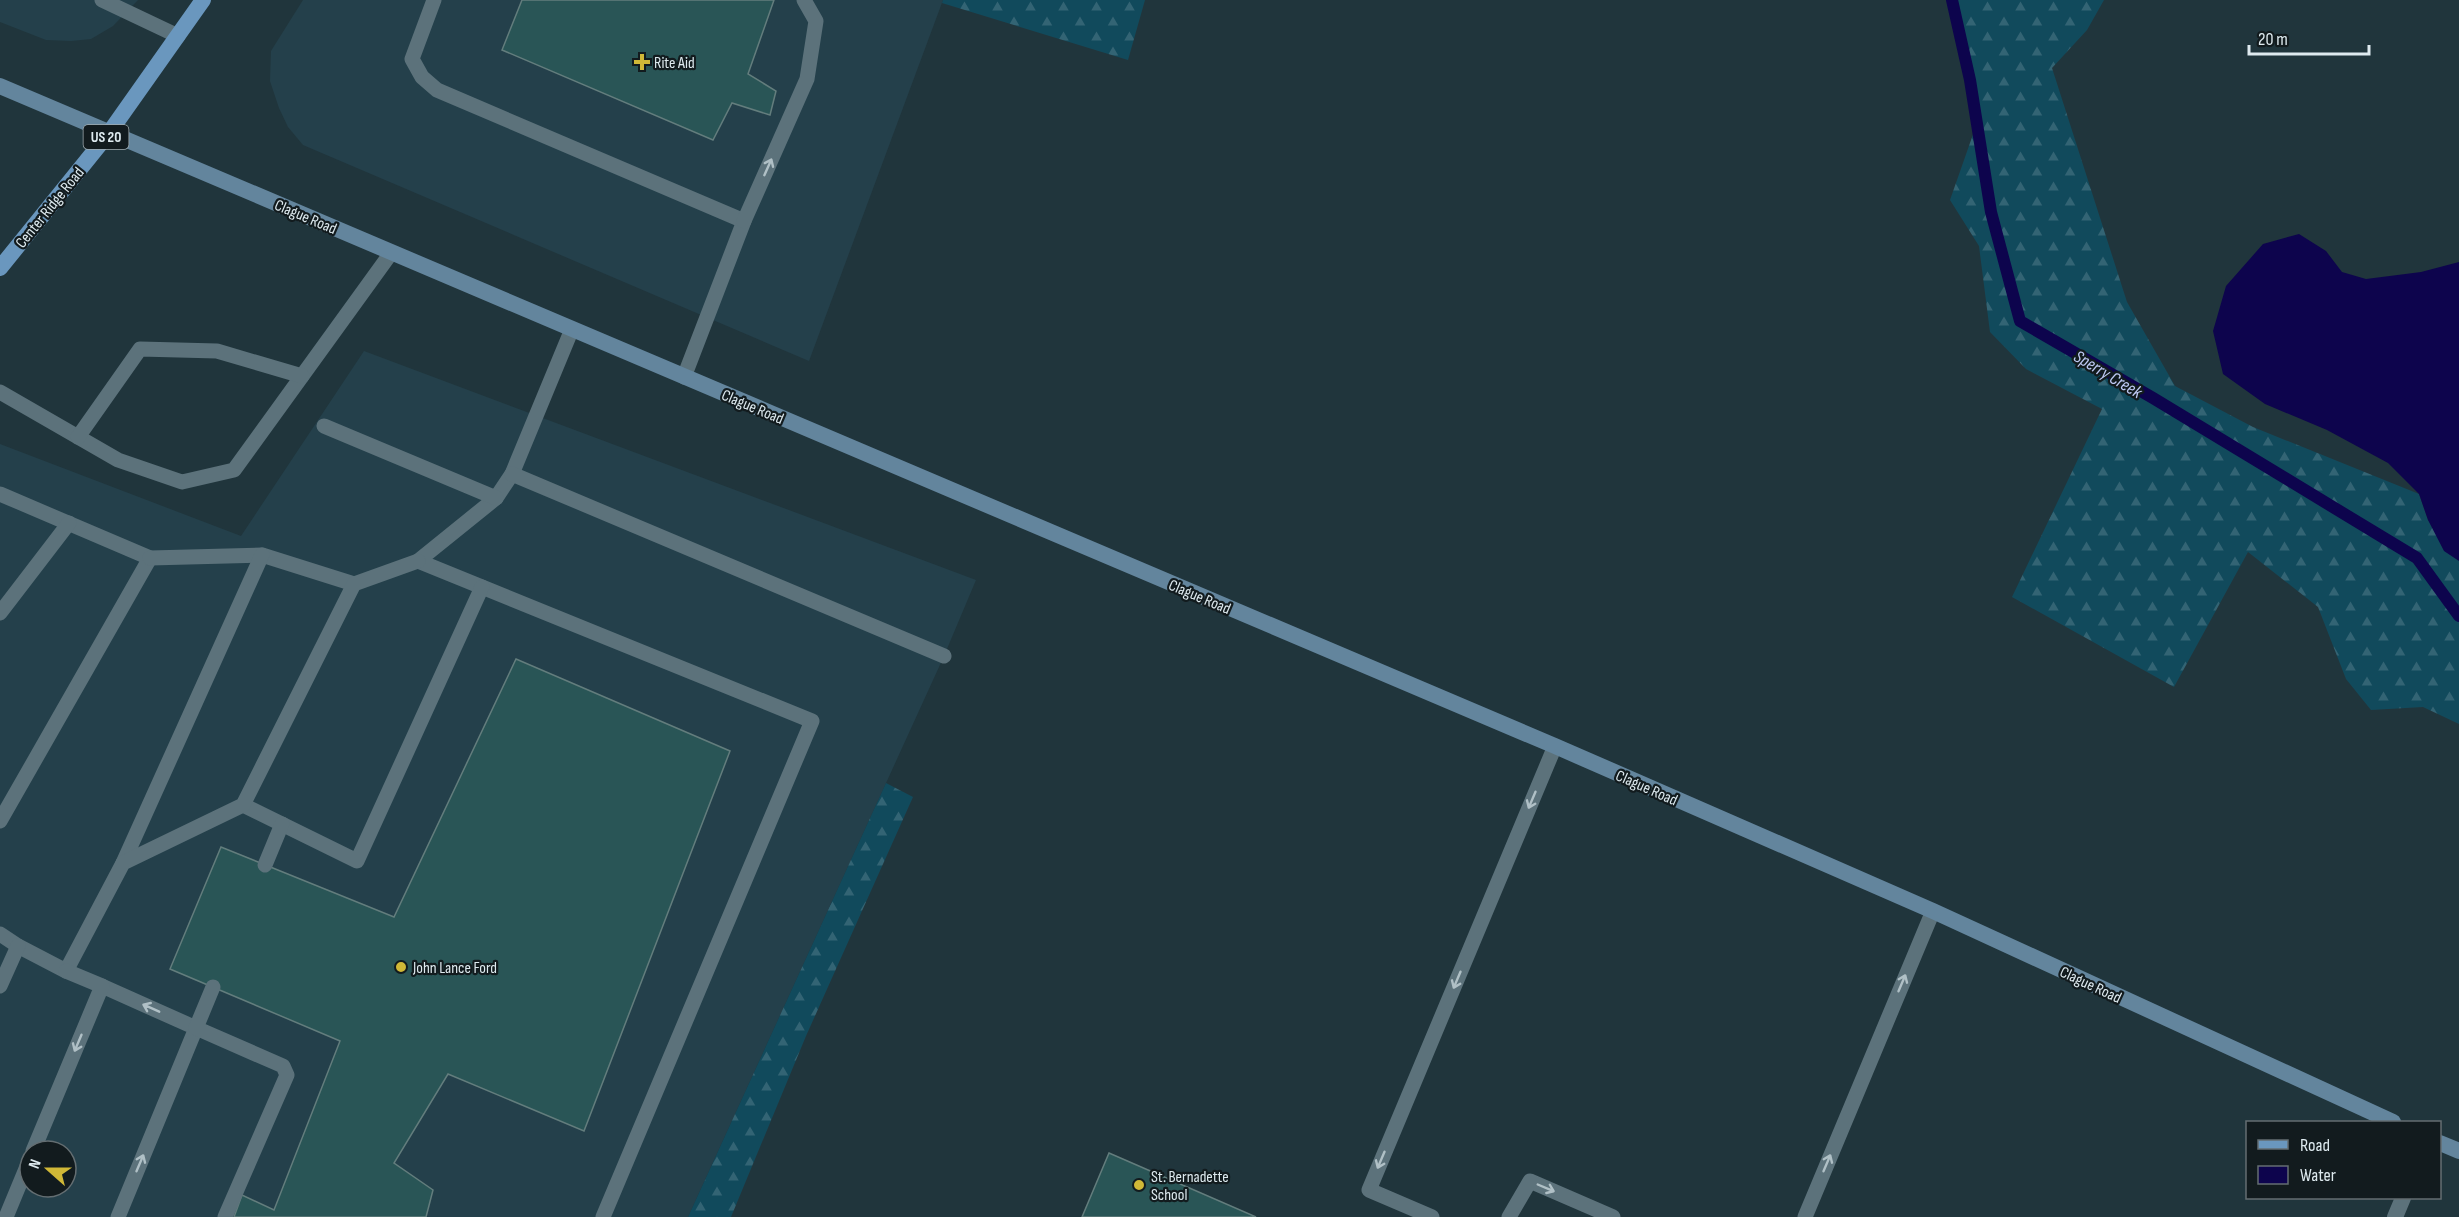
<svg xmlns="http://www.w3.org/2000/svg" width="2459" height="1217" font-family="'Sofia Sans Condensed',sans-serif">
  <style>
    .built { fill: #24404b; fill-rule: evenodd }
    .forest { fill: url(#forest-firs) }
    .water { fill: #0d044d }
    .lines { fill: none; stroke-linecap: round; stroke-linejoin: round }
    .stream { stroke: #0d044d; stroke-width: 12 }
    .building { fill: #295556; stroke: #637d7d; stroke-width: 1.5 }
    .service { stroke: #5c727b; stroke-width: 15 }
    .minor { stroke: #5c727b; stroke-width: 16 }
    .secondary { stroke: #63859d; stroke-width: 16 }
    .primary { stroke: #6a97be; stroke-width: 16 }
    .oneway { stroke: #b0c0c6 }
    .poi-dot { fill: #d0b837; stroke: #121b1e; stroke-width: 2 }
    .labels { text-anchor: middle; stroke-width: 4.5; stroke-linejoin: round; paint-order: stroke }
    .shield { fill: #121b1e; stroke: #a1acb0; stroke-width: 1.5 }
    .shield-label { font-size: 15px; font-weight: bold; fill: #deeaef }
    .poi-label { font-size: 16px; fill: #deeaef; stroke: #121b1e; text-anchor: start }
    .street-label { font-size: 16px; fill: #deeaef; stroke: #121b1e }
    .water-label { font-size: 18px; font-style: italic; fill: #bec9f4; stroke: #121b1e }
  </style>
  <defs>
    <pattern id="forest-firs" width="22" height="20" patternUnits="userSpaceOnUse" patternTransform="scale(1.5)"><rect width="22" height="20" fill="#114a5c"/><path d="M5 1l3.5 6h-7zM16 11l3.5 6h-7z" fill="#336474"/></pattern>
  </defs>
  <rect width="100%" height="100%" fill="#20353c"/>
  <g class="built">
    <polygon points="0,0 138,0 113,26 91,39 71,41 46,40 0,22"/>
    <polygon points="303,0 943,0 809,361 303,145 288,127 279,108 270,81 271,51"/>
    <path d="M364,351L976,580L944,656L688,1217H0V444L241,536ZM30,1151H66V1187H30Z"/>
  </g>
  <g class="forest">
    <polygon points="943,0 1145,0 1128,60 942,3"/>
    <polygon points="1951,0 2104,0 2087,30 2052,68 2127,302 2175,386 2253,427 2419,494 2428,520 2459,553 2459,724 2423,707 2371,710 2346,679 2318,607 2248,552 2174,687 2012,597 2102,409 2026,369 1990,332 1979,246 1950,200 1977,123"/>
    <polygon points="886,783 913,797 806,1036 731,1217 688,1217"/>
  </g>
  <polygon class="water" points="2299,234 2326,251 2342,272 2366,279 2421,272 2459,262 2459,561 2444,551 2428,520 2419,494 2388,463 2327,430 2265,404 2223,374 2213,331 2226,286 2263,244"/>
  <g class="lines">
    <polyline class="stream" points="1952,0 1970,80 1991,212 2020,321 2153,398 2417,558 2459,616"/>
  </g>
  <g class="building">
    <polygon points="522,0 774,0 748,74 776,91 770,115 732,103 713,140 502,50"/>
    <polygon points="516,659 730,751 584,1131 448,1074 394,1163 433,1190 426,1217 234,1217 242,1195 274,1210 340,1041 170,969 221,847 394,917"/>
    <polygon points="1109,1153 1256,1217 1082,1217"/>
  </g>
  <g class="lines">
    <g class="service">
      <polyline points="102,0 178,36"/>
      <polyline points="434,0 412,59 422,77 437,90 744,221 684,377"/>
      <polyline points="744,221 807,79 816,21 804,0"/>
      <polyline points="572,329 512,474 496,498 418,561 812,721 603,1217"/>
      <polyline points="0,392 118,460 182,482 234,470 391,253"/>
      <polyline points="324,426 496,498"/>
      <polyline points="78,437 140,349 217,351 302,376"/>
      <polyline points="512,474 944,656"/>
      <polyline points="0,494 150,558 0,821"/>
      <polyline points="150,558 262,555 354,584"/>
      <polyline points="0,613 69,523"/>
      <polyline points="243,805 357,861 482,587"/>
      <polyline points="123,863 262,555"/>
      <polyline points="265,865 282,824"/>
      <polyline points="0,934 18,946 66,971 123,863 243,805 354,584 418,561"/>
      <polyline points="0,986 18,946"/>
      <polyline points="102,986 196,1028 118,1217"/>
      <polyline points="213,987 196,1028 283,1066 287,1075 225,1217"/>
      <polyline points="33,1151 102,986 66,971"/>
      <polyline points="6,1217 30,1159"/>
      <polyline points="1432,1217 1369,1190 1555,746"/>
      <polyline points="1509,1217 1530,1181 1613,1217"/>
      <polyline points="1805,1217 1933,911"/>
    </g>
    <polyline class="minor" points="2395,1217 2403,1198"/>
    <g class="secondary">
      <polyline points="0,86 1555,746 1933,911 2393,1122"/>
      <polyline points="2440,1143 2459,1151"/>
    </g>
    <polyline class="primary" points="0,268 109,133 203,0"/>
  </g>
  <defs><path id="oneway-shaft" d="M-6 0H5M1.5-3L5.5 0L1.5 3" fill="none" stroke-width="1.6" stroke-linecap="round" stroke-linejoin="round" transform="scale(1.5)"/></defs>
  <g class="oneway">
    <use href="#oneway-shaft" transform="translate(768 167) rotate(-66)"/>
    <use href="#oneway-shaft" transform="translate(1532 800) rotate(113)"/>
    <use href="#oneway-shaft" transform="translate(1457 980) rotate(113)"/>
    <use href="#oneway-shaft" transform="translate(1902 983) rotate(-67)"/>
    <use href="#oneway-shaft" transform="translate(151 1008) rotate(-156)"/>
    <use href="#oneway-shaft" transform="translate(78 1043) rotate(113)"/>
    <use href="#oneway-shaft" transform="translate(1381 1160) rotate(113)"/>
    <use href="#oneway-shaft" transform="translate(140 1163) rotate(-67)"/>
    <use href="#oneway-shaft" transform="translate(1827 1163) rotate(-67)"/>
    <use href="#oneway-shaft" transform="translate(1546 1188) rotate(23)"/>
  </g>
  <g class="poi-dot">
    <path d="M639 53h6v6h6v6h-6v6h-6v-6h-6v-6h6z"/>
    <circle cx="401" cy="967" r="6"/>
    <circle cx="1139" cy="1185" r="6"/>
  </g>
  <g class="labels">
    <rect class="shield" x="83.5" y="125" width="45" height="24" rx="4.5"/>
    <g class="shield-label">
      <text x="106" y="142">US 20</text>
    </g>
    <g class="poi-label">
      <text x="654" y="68">Rite Aid</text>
      <text x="413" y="973">John Lance Ford</text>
      <text x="1151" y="1182">St. Bernadette<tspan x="1151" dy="18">School</tspan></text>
    </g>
    <g class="street-label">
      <text transform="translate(49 207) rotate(-51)" y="6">Center Ridge Road</text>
      <text transform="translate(306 216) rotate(23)" y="6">Clague Road</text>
      <text transform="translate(753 406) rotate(23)" y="6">Clague Road</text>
      <text transform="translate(1200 596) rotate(23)" y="6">Clague Road</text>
      <text transform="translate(1647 787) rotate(24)" y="6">Clague Road</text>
      <text transform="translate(2091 984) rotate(25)" y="6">Clague Road</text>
    </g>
    <g class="water-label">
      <text transform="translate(2108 374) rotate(31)" y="6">Sperry Creek</text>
    </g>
  </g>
  <rect x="2246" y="1121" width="195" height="78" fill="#121b1e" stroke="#646e72" stroke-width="1.5"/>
  <rect x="2258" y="1140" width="30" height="9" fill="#6a97be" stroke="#646e72" stroke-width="1.5"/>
  <text x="2300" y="1151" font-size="18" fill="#deeaef">Road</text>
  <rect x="2258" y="1166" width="30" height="18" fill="#0d044d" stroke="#646e72" stroke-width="1.5"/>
  <text x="2300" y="1181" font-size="18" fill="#deeaef">Water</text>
  <g transform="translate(48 1169) rotate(291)"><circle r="28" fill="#121b1e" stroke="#646e72" stroke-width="1.5"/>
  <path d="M0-4.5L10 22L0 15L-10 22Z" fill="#d0b837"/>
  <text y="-9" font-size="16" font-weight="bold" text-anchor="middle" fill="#deeaef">N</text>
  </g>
  <path d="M2249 45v9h120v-9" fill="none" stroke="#deeaef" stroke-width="3"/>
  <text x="2258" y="45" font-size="18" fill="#deeaef" stroke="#121b1e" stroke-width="4.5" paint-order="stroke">20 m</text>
</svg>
